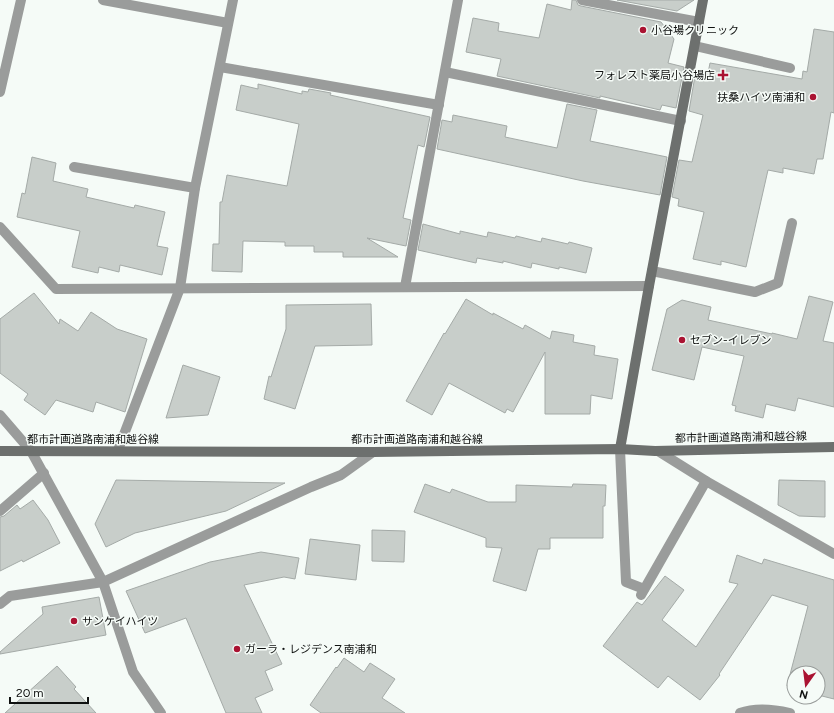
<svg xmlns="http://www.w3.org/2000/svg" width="834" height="713" font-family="Figtree,'Noto Sans JP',sans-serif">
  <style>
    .building { fill: #c8ceca; stroke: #a4aaa7 }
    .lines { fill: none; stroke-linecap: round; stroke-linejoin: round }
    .lane { stroke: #9a9c9b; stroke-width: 10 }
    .street { stroke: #9a9c9b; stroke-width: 10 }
    .secondary { stroke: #6d706e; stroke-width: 10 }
    .poi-dot { fill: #aa1332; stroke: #f5fbf7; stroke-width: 1.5 }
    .labels { text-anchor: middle; stroke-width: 3; stroke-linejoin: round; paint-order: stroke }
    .poi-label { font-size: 11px; fill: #0f1110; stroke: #f5fbf7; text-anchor: start }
    .street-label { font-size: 11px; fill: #0f1110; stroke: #f5fbf7 }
  </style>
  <rect width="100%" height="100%" fill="#f5fbf7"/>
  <g class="building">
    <polygon points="572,0 576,0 578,5 581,6 661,22 674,39 668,63 684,67 676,108 662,105 660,110 600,96 600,98 497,76 501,59 466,52 473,18 499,23 498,31 539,38 547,4 571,10"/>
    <polygon points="617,0 694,0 677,11"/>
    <polygon points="814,29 834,32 834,113 831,112 823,159 817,159 814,174 783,168 783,173 768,170 746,267 721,261 721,265 693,259 704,212 678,206 679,199 672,197 679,160 692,162 703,115 689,111 696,70 708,73 710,63 802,79 803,71 807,72"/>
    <polygon points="258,84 302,94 302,91 308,92 309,89 331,93 330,95 430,117 424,147 418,145 403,218 411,220 406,246 367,238 398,257 343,257 343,252 314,252 314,246 285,246 285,242 243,241 242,272 212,271 213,244 219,244 220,202 222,202 227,175 287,186 299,124 236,110 241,85 258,89"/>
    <polygon points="567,104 597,110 590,141 667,157 660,195 583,181 437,149 442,120 452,122 453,115 507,126 505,137 557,148"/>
    <polygon points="32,157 56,163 53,181 88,189 86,197 134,208 135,205 165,212 157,246 168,248 162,275 120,265 119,272 99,267 98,273 72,267 80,231 17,217 22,193 25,194"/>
    <polygon points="423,224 460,234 460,231 487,237 488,232 515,238 516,236 541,242 542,238 568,244 569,242 592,248 586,273 559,267 559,269 532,263 531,268 503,261 503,263 477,258 476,263 418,250"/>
    <polygon points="34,293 59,324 60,319 78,331 91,312 117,329 147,339 125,412 96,402 93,412 56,400 45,415 24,400 28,394 0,373 0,319"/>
    <polygon points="809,296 833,302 823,341 834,343 834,407 798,398 795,411 766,404 763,418 735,411 736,406 732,405 744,356 702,347 694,380 652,370 667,309 682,300 711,307 708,320 772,334 772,333 797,339"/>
    <polygon points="466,299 493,315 493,313 523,329 525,325 550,339 552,331 574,335 573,342 595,346 594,355 618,359 612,399 591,395 590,414 545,414 545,352 513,412 507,409 505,413 449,383 432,415 406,401 444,333 445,334"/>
    <polygon points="371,304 372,345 315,346 295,409 264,399 269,376 271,377 286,329 286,305"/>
    <polygon points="183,365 220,377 208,415 166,418"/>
    <polygon points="116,480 285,483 226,511 135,533 106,547 95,524"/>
    <polygon points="779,480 825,481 825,517 799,516 778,505"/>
    <polygon points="425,484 450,493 452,489 488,502 516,502 516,485 572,487 573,484 606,485 605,506 603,506 603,538 550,538 550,549 538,549 526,591 493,581 502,548 486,547 486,538 414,512"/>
    <polygon points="33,500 48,520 60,543 23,562 22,560 0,571 0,517 4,516 17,505 20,509"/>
    <polygon points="372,530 405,531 404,562 372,561"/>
    <polygon points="310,539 360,545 356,580 305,574"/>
    <polygon points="261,552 299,558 295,579 284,577 244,585 282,664 265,671 273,690 255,698 262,713 226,713 186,618 145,633 126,591 210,562"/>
    <polygon points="737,555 762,564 764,559 834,580 834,699 818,695 818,673 794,673 794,688 787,686 808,606 772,595 719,674 720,675 700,700 668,676 658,688 603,646 637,602 642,605 665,576 684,590 662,620 696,647 738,584 729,582"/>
    <polygon points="99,597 106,635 0,654 0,652 43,614 42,607"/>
    <polygon points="344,658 364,672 370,663 395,679 382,698 405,713 321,713 310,705 336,667 337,668"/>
    <polygon points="57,666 76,687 74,689 96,713 5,713"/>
  </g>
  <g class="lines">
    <g class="lane">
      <polyline points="103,0 228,23"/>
      <polyline points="695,46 790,68"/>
      <polyline points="220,67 439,105"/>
      <polyline points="445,72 681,121"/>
      <polyline points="74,167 195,188"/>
      <polyline points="652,271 755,292 778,283 792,223"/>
      <polyline points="0,511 44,473"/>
    </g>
    <g class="street">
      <polyline points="582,0 699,22"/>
      <polyline points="0,92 21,0"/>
      <polyline points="0,227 56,289 649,286"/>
      <polyline points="405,287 458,0"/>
      <polyline points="0,415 31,451 103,582 133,672 161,713"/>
      <polyline points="620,449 626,582 644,589"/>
      <polyline points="118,450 180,288 195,188 233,0"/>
      <polyline points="658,451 706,481 834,554"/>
      <polyline points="641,595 706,481"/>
      <polyline points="0,604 10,596 103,582 311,487 341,475 373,452"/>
      <path d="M740,713C756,707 773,709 790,713"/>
    </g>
    <g class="secondary">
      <polyline points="620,449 649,286 703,0"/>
      <polyline points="0,451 373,452 620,449 655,451 834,447"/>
    </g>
  </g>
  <g class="poi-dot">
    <circle cx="643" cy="30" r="4"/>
    <path d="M721 69h4v4h4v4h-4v4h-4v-4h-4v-4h4z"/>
    <circle cx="813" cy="97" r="4"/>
    <circle cx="682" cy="340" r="4"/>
    <circle cx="74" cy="621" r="4"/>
    <circle cx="237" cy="649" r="4"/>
  </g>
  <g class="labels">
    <g class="poi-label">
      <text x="651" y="34">小谷場クリニック</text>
      <text x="715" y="79" text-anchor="end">フォレスト薬局小谷場店</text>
      <text x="805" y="101" text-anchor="end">扶桑ハイツ南浦和</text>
      <text x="690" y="344">セブン-イレブン</text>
      <text x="82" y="625">サンケイハイツ</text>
      <text x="245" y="653">ガーラ・レジデンス南浦和</text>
    </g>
    <g class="street-label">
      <text transform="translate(741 437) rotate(-1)" y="4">都市計画道路南浦和越谷線</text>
      <text x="93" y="443">都市計画道路南浦和越谷線</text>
      <text x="417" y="443">都市計画道路南浦和越谷線</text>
    </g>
  </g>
  <g transform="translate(806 685) rotate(194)"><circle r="19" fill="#f5fbf7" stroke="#999d9b"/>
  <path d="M0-3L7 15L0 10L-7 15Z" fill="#aa1332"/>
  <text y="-6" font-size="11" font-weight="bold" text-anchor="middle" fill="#0f1110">N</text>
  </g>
  <path d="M10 697v6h78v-6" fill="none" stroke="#0f1110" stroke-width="2"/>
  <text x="16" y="697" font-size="12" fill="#0f1110" stroke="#f5fbf7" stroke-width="3" paint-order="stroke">20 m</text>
</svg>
